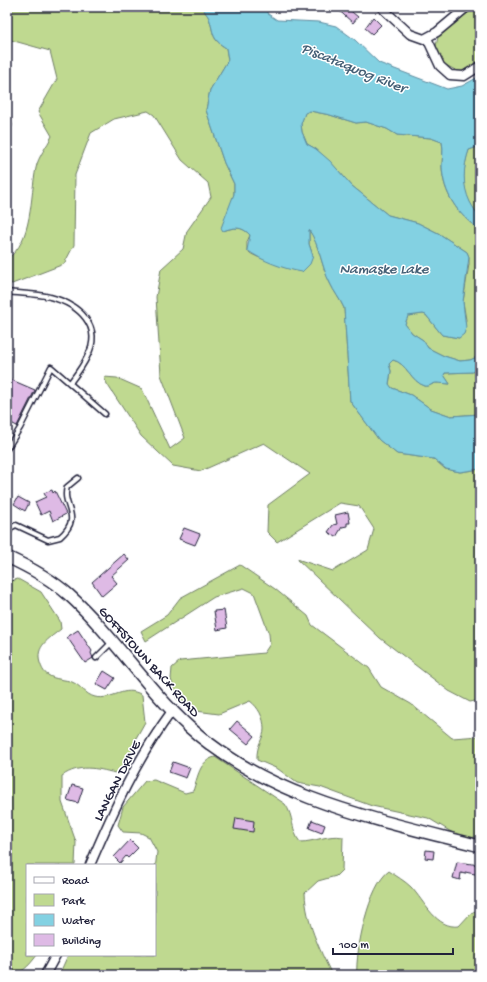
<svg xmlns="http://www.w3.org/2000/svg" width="487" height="982" font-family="'Gochi Hand',sans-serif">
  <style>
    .green { fill: #bfd990; stroke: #707e66 }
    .water { fill: #83d1e2; stroke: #5c8b9f }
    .building { fill: #debae5; stroke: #22223b }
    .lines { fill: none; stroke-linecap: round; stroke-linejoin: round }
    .lane-casing { stroke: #22223b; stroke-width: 7 }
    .street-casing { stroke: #22223b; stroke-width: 11 }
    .secondary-casing { stroke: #22223b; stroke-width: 14 }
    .lane { stroke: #fff; stroke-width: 4 }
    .street { stroke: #fff; stroke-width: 8 }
    .secondary { stroke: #fff; stroke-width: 11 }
    .labels { text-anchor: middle; stroke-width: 3; stroke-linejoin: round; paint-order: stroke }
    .street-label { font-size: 14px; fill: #22223b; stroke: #fff }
    .water-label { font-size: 15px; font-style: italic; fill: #445f75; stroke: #fff }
  </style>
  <rect width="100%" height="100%" fill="#fff"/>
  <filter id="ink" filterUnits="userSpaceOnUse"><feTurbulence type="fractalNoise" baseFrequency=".025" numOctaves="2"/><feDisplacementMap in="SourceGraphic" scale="8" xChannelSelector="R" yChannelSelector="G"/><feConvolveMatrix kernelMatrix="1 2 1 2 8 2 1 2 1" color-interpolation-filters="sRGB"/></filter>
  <g filter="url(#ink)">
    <g class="green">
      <path d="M7,7H201C204,11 209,16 210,21C214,35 212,40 226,48L228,60L210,90L206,110L224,163L234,184V194L223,231C235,227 242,226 250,235L247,242V251C270,267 287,260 313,256L309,244V229C320,246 321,266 330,283C334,292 340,299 344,308L350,401L379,440L397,454L434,459L445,469L460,472L480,469V700L470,702L449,691L380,638L297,559L333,571L368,550L374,529L359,506L340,503L277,542L267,532L268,505L310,474L264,443L201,471L173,466L141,436L107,384L104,377L117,378L142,389L170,449L185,438L161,375L156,297L161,269L183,249L187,231L211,197L208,183L182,160L154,115L148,111L114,119L91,133L75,175L74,245L64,264L12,284L7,282V259C33,242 30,196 36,168C38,157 47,146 52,136L38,112L57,79L50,51L7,39Z"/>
      <polygon points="475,7 480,7 480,61 469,70 459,72 444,64 436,46 438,37"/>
      <path d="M310,111L330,115L356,123L366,122L387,129L397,135L431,138L442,142C444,150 442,158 442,167C443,194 458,215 480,230V356L470,360L460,361L444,356L428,348L423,340L412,333L405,324L408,316L423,314L426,315L442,335L459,338L466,320L463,302L469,264V257L467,252L438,233L418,223L388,215L352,186L337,169L316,149L307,144L302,132L301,124L305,112Z"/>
      <path d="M480,146V199H477L480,216C461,199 461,172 469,150Z"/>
      <path d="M393,360C407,363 411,382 425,386C430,387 432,383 437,383C441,382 446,384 450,384L444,375L445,373L472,372L480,369V414L451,416L431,409L411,395L392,388L389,385L391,371L389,364Z"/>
      <path d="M240,565L275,589L308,616L312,625L369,668L381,687L411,704L452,738L480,736V806L475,807L480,816V836L470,838L458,836L428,818L372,806L320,787L297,783L278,769L257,760C256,744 264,739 264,729C264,717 258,707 250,701L219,714L196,711L177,699L171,679L172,668L180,661L264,653L270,644L269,634L254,593L244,588L214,597L146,641L141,631L167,615L180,598Z"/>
      <path d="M18,579L41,592L60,621L61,629C49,639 35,646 40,663C42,668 43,672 48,675C55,680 65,679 72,682C80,685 86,695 95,697C113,701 124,684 142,695L145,722L136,738L130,764L115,773C96,768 79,764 62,776V802L76,842L75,865H27V955H37C29,966 21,975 7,975V582Z"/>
      <path d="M215,757L285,804C294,816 291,831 300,842C315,842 328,834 343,837L342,870L336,876L318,881L305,893C306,922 319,948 332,975H59L68,955H155V870L157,852L149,837L141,833L123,832L118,825L123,807L145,781L154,780L185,793L193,791C198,777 199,761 215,757Z"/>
      <path d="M389,871C396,876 405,881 411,887C425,902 436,929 459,926L471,913L480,909V975H357C355,951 369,885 389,871Z"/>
    </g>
    <path class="water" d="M201,7H264L268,14L277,20L319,22L336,26L355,40L379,63L447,89L462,86L480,76V146L469,150C463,168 462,185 470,202C477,215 480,213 480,230C458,215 443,194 442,166C442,158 444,150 442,142L431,138L397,135L387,129L366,122L356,123L330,115L310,111L305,113L301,124L302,132L307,144L316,149L330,161L352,186L388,215L418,223L438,233L467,252L469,257L463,302L466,328L464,334L459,338L442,335L426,315L423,314L408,316L405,324L412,333L423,340L428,348L444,356L460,361L470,360L480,356V369L473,372L445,373L444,375L450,384C446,384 441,383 437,383C432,383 430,387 425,386C411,382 407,363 393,360L389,364L391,371L389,384L392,388L411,395L431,409L451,416L480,414V469L460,472L446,469L434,459L397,454L379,440L350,401L344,308C340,299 334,292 330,283C321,266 320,246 309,230V244L313,256L310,264L302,272C284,269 262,261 247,250L250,235C242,226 234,227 223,231L221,228L234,194V184L224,163L206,110L210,90L228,60L226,48C212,39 214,35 210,21C209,16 204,11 201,7Z"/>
    <g class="building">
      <polygon points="335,7 346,7 358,17 353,23"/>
      <polygon points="373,17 381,25 372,34 365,28"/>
      <polygon points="7,378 35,390 17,426 7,421"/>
      <polygon points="52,490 53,493 55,491 66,514 53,521 49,511 41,515 35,502 46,497 44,493"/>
      <polygon points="18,497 29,503 25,511 14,504"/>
      <polygon points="348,512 350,523 347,523 347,526 342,527 336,537 328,532 333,525 337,524 335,515"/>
      <polygon points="184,528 200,534 195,545 179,539"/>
      <polygon points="124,554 129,560 111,576 117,583 102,596 92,582"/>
      <polygon points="224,610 227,628 217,630 214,611"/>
      <polygon points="78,630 92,651 91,653 93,658 85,663 67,637"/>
      <polygon points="104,671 115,678 107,690 96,684"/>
      <polygon points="237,721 255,736 248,744 230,729"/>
      <polygon points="173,762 190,768 186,778 169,772"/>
      <polygon points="72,785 83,788 78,803 67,800"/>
      <polygon points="236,818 254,821 253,832 234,829"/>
      <polygon points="312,820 325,825 322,833 309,828"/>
      <polygon points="130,840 138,848 128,858 126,856 120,863 114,857"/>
      <polygon points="426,850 434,851 433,859 425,858"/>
      <polygon points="457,862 480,865 480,875 465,872 465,874 461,873 460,880 453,878"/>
    </g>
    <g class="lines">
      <g class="lane-casing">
        <g id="lane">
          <polyline points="7,117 9,125 7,134"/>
          <path d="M7,292C21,294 36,293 50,297C78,304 104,326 87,357C83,366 76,375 70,383"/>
          <polyline points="7,449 20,428 51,367 105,414"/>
          <path d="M7,535L12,527L16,525L48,540L60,537C84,516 61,507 67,487L78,478"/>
          <polyline points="96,658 112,642"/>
        </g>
      </g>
      <g class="street-casing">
        <g id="street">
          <polyline points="381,7 410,34 424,39 437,32 467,7"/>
          <polyline points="427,38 440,66 450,75 464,76 480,66"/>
          <path d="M90,865C114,809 136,760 172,711"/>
          <polyline points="45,975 56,955"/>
        </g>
      </g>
      <g class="secondary-casing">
        <path id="secondary" d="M7,557C29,567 51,579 69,595C113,635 145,687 189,727C269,799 379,820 480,846"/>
      </g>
      <use href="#lane" class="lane"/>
      <use href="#street" class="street"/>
      <use href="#secondary" class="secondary"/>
    </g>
  </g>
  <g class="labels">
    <g class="street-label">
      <text transform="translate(150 661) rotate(48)" y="5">GOFFSTOWN BACK ROAD</text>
      <text transform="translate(116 780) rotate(-63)" y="5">LANGAN DRIVE</text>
    </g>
    <g class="water-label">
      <text transform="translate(354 67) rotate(22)" y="5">Piscataquog River</text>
      <text x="384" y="273">Namaske Lake</text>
    </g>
  </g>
  <rect width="487" height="982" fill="none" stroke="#fff" stroke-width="24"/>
  <rect x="12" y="12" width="463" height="958" fill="none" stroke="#22223b" stroke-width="1.5" filter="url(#ink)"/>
  <rect x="26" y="864" width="130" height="92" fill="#ffffff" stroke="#a7a7b1"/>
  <rect x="34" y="877" width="20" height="6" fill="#ffffff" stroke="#a7a7b1"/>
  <text x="62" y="884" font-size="12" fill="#22223b">Road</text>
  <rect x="34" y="894" width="20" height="12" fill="#bfd990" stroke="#a7a7b1"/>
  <text x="62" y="904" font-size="12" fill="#22223b">Park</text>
  <rect x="34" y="914" width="20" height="12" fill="#83d1e2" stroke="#a7a7b1"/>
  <text x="62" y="924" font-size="12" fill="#22223b">Water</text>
  <rect x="34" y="934" width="20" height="12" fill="#debae5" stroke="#a7a7b1"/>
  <text x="62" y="944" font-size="12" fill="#22223b">Building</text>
  <path d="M333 948v6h120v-6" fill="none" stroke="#22223b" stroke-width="2"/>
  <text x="339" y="948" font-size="12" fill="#22223b" stroke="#ffffff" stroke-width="3" paint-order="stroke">100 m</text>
</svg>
